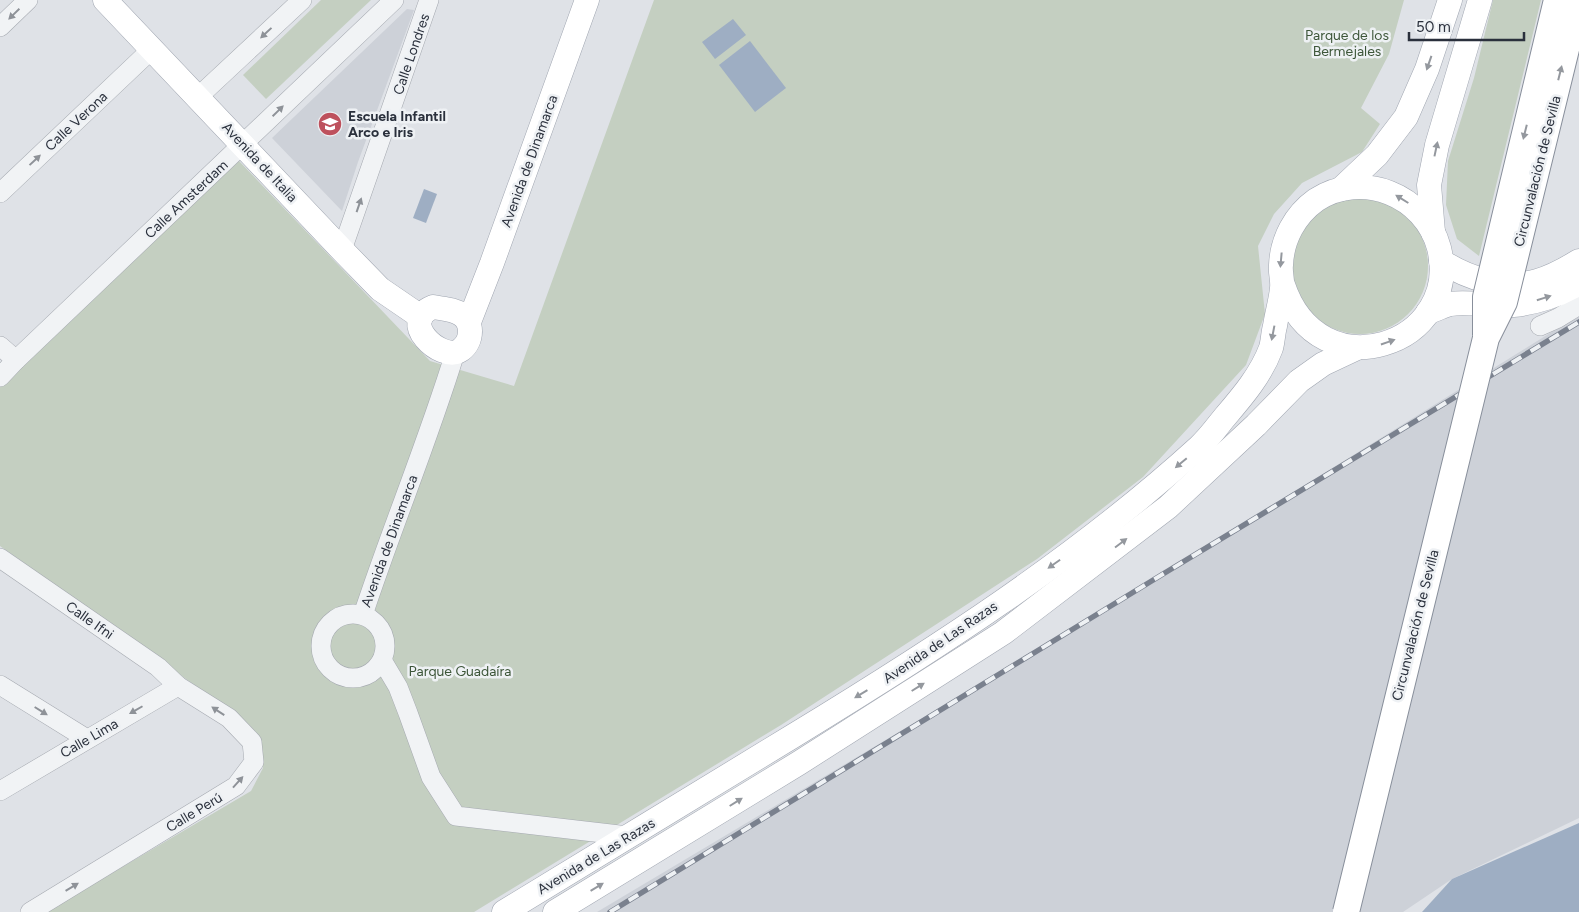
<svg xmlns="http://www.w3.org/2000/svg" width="1579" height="912" font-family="Figtree,sans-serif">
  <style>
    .built { fill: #cdd1d8 }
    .green { fill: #c4cfc1 }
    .water { fill: #9eaec3 }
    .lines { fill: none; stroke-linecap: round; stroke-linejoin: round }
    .minor-casing { stroke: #a5a9b0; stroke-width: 20 }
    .major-casing { stroke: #a0a6b1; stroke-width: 25 }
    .minor { stroke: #f1f3f5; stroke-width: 19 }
    .major { stroke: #fff; stroke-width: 24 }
    .rail-casing { stroke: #7a818e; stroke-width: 5.5 }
    .rail { stroke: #eef1f4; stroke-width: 4; stroke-dasharray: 11; stroke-linecap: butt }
    .highway-bridge-casing { stroke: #888f9b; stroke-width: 28; stroke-linecap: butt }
    .highway-bridge { stroke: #fff; stroke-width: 26 }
    .oneway { fill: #8e9298 }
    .oneway2 { fill: #94989e }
    .labels { text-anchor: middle; stroke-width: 5; stroke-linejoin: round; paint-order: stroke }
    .park-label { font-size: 14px; fill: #3d5639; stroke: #eef1f4 }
    .street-label { font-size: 14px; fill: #2a303c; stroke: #eef1f4 }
    .poi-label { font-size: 14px; font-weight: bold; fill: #2a303c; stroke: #eef1f4; text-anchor: start }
  </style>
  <rect width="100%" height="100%" fill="#dfe2e7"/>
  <g class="built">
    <polygon points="407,9 414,10 358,162 342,211 272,138"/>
    <polygon points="1579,315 1579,818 1452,879 1403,912 597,912 1102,611"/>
  </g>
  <g class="green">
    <polygon points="321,0 371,0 266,99 243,75"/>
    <polygon points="654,0 1404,0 1389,54 1361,108 1380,124 1362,152 1302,183 1274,214 1258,246 1265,314 1246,365 1143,477 1037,559 781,725 474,912 46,912 251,791 263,768 261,743 246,722 0,546 0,362 13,373 239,161 430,361 514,386"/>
    <polygon points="1493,0 1541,0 1479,256 1457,239 1446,205 1448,161 1474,78"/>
    <circle cx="1360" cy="266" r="68"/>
  </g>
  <g class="water">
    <polygon points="733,19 746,35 715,59 702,42"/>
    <polygon points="750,41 786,88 755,112 719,65"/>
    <polygon points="424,189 437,194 426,223 413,218"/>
    <polygon points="1579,823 1579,912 1422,912 1452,879"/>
  </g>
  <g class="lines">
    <g class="minor-casing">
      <g id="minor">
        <polyline points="0,27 28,0"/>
        <polyline points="198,97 302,0"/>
        <polyline points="0,193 152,49"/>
        <polyline points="342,250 429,0"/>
        <polyline points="1540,326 1558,318 1579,305"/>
        <polyline points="0,346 16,360"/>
        <polyline points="0,377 16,360 394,0"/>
        <polyline points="0,558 158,667 178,686 229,718 252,742 254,762 236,786 30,912"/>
        <circle cx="353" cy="646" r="32"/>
        <path d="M363,615C392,527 428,441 455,353"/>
        <polyline points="382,660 398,687 408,713 431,777 456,816 628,836"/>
        <polyline points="0,685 87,739"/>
        <polyline points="0,791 178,686"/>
      </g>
    </g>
    <g class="major-casing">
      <g id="major">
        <polyline points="105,0 342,250 380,289 421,317"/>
        <polyline points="1341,189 1377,155 1406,117 1427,69 1450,0"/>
        <polyline points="1433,232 1429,185 1437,145 1480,0"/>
        <path d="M1441,261C1469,279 1504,290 1537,281C1552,277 1566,269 1579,261"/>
        <path d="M433,307C443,309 454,309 462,315C475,325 471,344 459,351C441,361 397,322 433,307Z"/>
        <path d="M1428,312C1435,310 1443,306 1450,304C1471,301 1492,307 1513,305C1535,303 1560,295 1579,283"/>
        <polyline points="469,322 492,263 587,0"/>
        <path d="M504,912C600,853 697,795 793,736C934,650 1076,559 1199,447C1208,439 1216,428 1224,418C1242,397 1261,375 1271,348C1273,341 1273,333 1275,326C1277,313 1281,300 1282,288C1283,280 1280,273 1281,265C1282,239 1295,215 1316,200C1362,170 1425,195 1439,248C1463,345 1319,394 1283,285"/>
        <polyline points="555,912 799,763 1003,633 1168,507 1256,425 1299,381 1323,364 1357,348"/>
      </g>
    </g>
    <use href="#minor" class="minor"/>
    <use href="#major" class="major"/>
    <g class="rail-casing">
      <polyline id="rail" points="610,912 1163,574 1579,322"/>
    </g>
    <use href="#rail" class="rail"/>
    <g class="highway-bridge-casing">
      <g id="highway-bridge">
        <polyline points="1486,335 1486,297 1557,0"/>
        <polyline points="1346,912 1486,338 1504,302 1578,0"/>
      </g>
    </g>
    <use href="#highway-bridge" class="highway-bridge"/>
  </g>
  <defs><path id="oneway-solid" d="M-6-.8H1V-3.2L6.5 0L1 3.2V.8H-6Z" transform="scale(1.25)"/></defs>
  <g class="oneway">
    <use href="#oneway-solid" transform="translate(14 14) rotate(136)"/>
    <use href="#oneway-solid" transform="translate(266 33) rotate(137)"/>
    <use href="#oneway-solid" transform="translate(278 111) rotate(-44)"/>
    <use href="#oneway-solid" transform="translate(35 160) rotate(-43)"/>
    <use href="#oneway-solid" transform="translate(359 205) rotate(-71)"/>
    <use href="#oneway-solid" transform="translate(136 710) rotate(150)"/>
    <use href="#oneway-solid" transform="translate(41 711) rotate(32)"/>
    <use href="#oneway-solid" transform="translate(218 711) rotate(-147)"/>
    <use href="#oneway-solid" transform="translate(238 782) rotate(-48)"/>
    <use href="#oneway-solid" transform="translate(72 887) rotate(-31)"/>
  </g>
  <g class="oneway2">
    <use href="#oneway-solid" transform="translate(1429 63) rotate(109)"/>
    <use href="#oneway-solid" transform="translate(1560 73) rotate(-76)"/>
    <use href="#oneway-solid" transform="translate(1525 132) rotate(104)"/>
    <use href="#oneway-solid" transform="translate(1436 149) rotate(-78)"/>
    <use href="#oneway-solid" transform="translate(1402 199) rotate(-148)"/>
    <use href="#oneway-solid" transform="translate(1281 260) rotate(95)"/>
    <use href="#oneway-solid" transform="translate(1544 298) rotate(-17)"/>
    <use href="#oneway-solid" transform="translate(1273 333) rotate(101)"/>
    <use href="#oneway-solid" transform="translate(1388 342) rotate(-19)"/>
    <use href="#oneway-solid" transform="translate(1181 463) rotate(140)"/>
    <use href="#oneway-solid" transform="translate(1121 543) rotate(-37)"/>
    <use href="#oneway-solid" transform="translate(1054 564) rotate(145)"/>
    <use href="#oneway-solid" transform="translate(918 687) rotate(-32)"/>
    <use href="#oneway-solid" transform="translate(861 694) rotate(149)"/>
    <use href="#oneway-solid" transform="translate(736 802) rotate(-32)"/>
    <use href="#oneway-solid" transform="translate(597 887) rotate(-31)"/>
  </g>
  <defs>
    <g id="school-disc" transform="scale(1.25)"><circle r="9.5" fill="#be515d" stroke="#eef1f4"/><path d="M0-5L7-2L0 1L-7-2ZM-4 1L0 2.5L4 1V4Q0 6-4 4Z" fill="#fff"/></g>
  </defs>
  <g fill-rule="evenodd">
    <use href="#school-disc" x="330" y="124"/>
  </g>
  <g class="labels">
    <g class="park-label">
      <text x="1347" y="40">Parque de los<tspan x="1347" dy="16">Bermejales</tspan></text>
      <text x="460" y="676">Parque Guadaíra</text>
    </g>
    <g class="street-label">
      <text transform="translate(411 54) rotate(-71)" y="5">Calle Londres</text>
      <text transform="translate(76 121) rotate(-43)" y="5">Calle Verona</text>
      <text transform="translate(529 161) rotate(-70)" y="5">Avenida de Dinamarca</text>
      <text transform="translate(260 162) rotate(47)" y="5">Avenida de Italia</text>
      <text transform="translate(1537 171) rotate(-76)" y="5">Circunvalación de Sevilla</text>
      <text transform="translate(186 199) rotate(-43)" y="5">Calle Amsterdam</text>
      <text transform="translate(389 541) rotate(-70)" y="5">Avenida de Dinamarca</text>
      <text transform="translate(90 620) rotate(35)" y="5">Calle Ifni</text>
      <text transform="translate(1415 625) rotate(-76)" y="5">Circunvalación de Sevilla</text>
      <text transform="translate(940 642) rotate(-34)" y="5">Avenida de Las Razas</text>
      <text transform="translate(89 738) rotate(-30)" y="5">Calle Lima</text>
      <text transform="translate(194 812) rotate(-31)" y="5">Calle Perú</text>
      <text transform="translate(596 856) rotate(-31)" y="5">Avenida de Las Razas</text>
    </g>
    <g class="poi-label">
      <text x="348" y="121">Escuela Infantil<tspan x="348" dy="16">Arco e Iris</tspan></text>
    </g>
  </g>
  <path d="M1409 32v8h115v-8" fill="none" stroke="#2a303c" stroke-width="2.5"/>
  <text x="1416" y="32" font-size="15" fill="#2a303c" stroke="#eef1f4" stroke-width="4" paint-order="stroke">50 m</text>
</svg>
